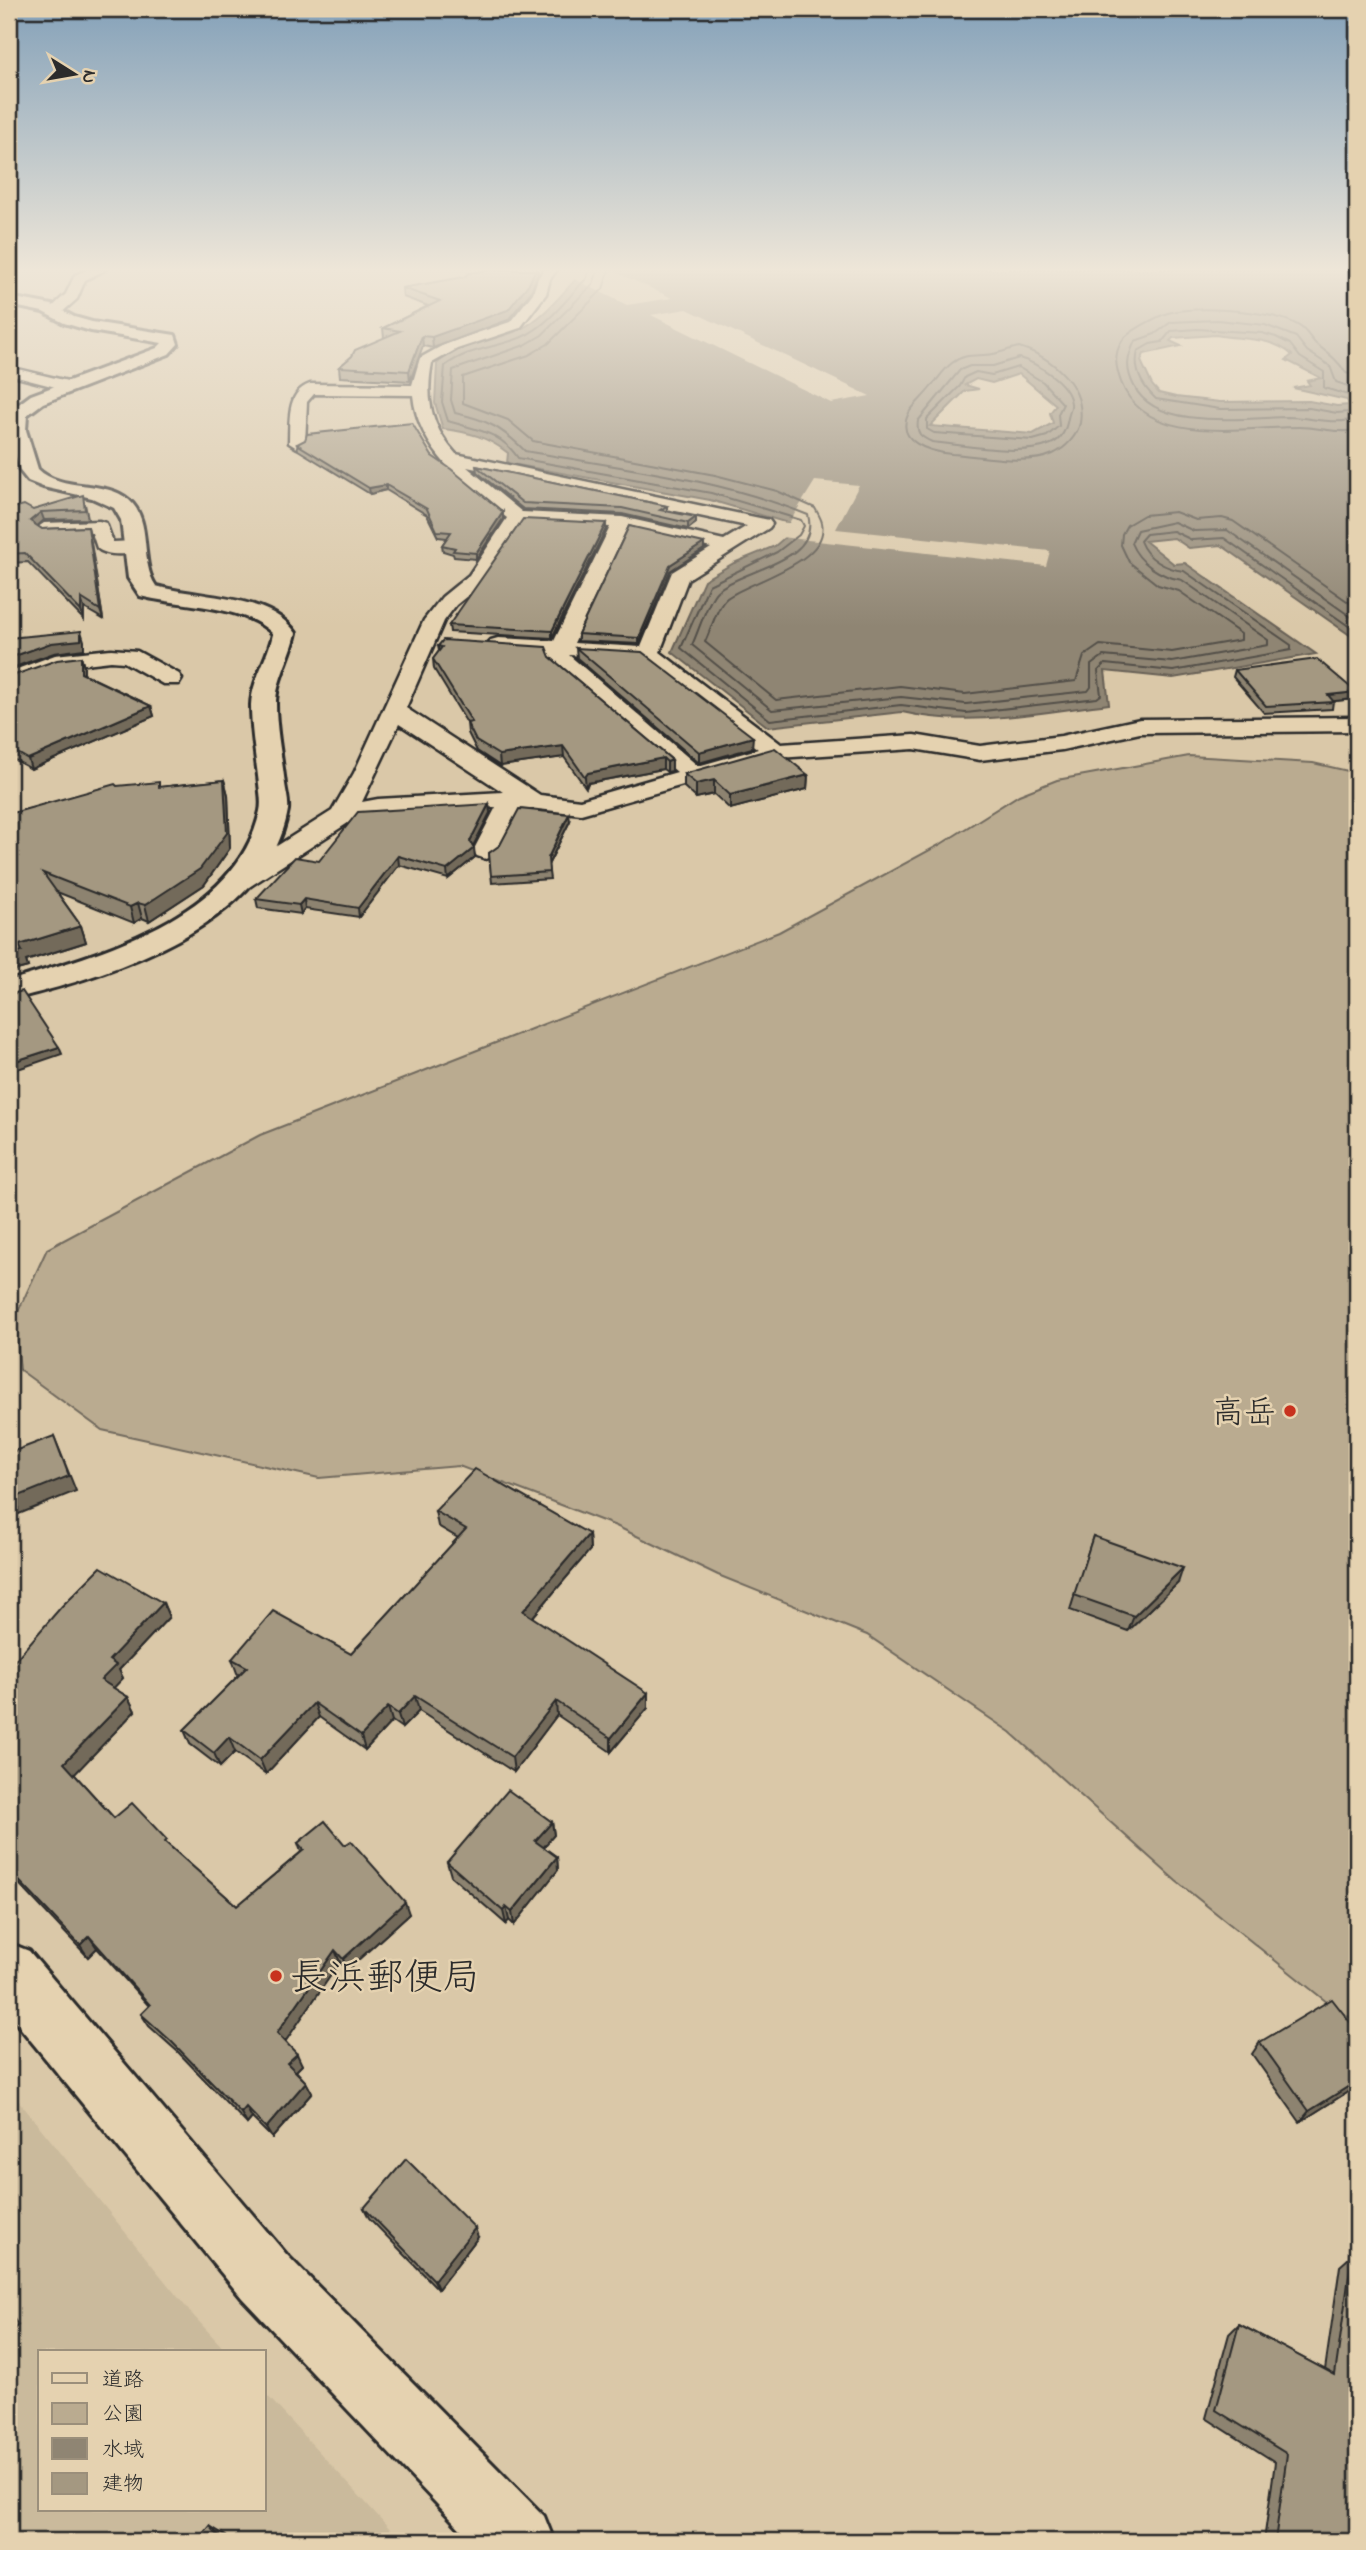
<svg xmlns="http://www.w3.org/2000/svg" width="1366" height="2550" font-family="'Indie Flower','Klee One',sans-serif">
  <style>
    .built { fill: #caba9c }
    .green { fill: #baab90; stroke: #726b5e; stroke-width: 2 }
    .water { fill: #8f8573; stroke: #676156; stroke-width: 2; fill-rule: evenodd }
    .pier { fill: #dac8a8 }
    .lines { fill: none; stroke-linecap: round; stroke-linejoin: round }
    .shore { stroke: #534f48; stroke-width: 2 }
    .street-casing { stroke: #2b2b2b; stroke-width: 5 }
    .secondary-casing { stroke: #2b2b2b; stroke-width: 6 }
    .street { fill: #e5d2b0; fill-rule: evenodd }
    .secondary { fill: #e5d2b0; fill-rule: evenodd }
    .wall { fill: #8d836f; stroke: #2b2b2b; stroke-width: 2 }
    .shaded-wall { fill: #736a5a; stroke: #2b2b2b; stroke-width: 2 }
    .building { fill: #a49881; stroke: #2b2b2b; stroke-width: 2 }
    .poi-dot { fill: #c8321e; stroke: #e5d2b0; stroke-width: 2.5 }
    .labels { text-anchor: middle; stroke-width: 5; stroke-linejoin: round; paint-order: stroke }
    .poi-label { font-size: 32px; fill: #2b2b2b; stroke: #e5d2b0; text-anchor: end }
    .near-poi-label { font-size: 38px; fill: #2b2b2b; stroke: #e5d2b0; text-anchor: start }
  </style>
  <rect width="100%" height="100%" fill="#dac8a8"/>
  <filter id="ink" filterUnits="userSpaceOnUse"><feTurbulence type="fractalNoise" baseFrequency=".0143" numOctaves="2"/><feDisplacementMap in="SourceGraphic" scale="14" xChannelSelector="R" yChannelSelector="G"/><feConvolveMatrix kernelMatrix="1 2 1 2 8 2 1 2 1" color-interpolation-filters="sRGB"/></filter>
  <g filter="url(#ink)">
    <polygon class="built" points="9,2089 190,2312 227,2352 40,2352 40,2510 264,2510 264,2392 401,2541 9,2541"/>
    <polygon class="green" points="1189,756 1313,763 1357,773 1357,2021 1338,2011 1176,1881 1010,1732 867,1635 718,1575 616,1526 459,1466 319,1478 102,1430 20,1370 15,1318 47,1249 260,1135 779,932 941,844 1019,795 1057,780"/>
    <path class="water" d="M585,270H1357V640L1221,545L1189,548L1174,538L1145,541L1174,564L1185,563L1316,654L1173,678L1105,671L1109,704C1041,712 970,728 902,712L768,727L672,652L704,580L734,563L775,546L798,526L710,500L507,463L508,453C488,437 469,432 443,429L435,403L437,364C459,342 494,343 521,329C546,317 565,289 585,270ZM1216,335C1241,340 1272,336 1292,355L1286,360L1321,378L1307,381L1310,385L1293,388L1347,400L1349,405L1337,406L1309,401L1220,402L1176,397L1159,393L1152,385L1141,361L1144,354L1181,346L1170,341L1173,338ZM1019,374L1056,405L1050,413L1053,423L1033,434L930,426L965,391L979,389L965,385L976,379L992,383Z"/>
    <g class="pier">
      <polygon points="580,270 611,270 672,298 627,305 572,278"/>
      <polygon points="687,309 870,396 831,403 651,315"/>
      <polygon points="815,481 859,485 836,529 1050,551 1046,566 780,537 792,528 778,522 789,523"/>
    </g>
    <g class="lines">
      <g class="shore">
        <path d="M589,270L587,278C567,298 549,325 522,337C496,348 468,348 445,366L442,402L448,421C476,430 500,431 518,458L711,493L801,520L804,526L799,535L777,552L709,585L681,648L770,720L901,705L966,713L1097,698L1101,695L1098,671L1105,664L1173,671L1291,650V645L1184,571C1166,569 1147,559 1140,541L1146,534L1173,531L1192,540L1224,538L1357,632"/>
        <path d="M598,270L593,284L542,335L525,345L453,370L451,400L455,413C488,420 502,428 525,451C620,468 719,478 808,515C821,562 742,569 717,591C708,599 698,633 692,645L772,710L901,697L966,704L1088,691L1091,687V665L1103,656L1172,662L1268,645V640L1182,580C1161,577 1139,563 1131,543L1137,530L1174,522L1194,531L1227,530L1357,621"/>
        <path d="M609,270L603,289L548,344L529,355L463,377V403L508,420L533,441L715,475L777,491L815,508C817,512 821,518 822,523C830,562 750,581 727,598C717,606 711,630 705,642L776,700L900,686L965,694L1076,681L1084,656L1100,645L1172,652L1241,640V634L1179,591L1158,585L1129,562L1121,545L1122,534L1127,525L1144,515L1175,512L1196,520L1222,518L1233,521L1357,608"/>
        <path d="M1197,329L1262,333L1276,337L1290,344L1300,357L1324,372V388L1352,396L1355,408L1349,412L1337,413L1309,408L1220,409L1156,399C1142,386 1133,370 1138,351L1150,344L1162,342L1171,331Z"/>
        <path d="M1019,347C1052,357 1086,386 1080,423C1077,436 1066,448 1053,454C1027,466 981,456 952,454C931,452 892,442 910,411C916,403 925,395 931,387C938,379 944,369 952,363C966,352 978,357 993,354C1002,352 1010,349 1019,347Z"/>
        <path d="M1019,358C1037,363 1068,382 1071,403C1072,408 1069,413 1068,418C1066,430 1062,439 1051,444C1022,457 964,445 932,442C921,437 916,434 918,421L960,370L970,366H993Z"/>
        <polygon points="1018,367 1043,382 1063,404 1058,414 1059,426 1047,436 1033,440 934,433 927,429 927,419 960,386 965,377 976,372 992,375"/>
        <path d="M1357,376L1346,373C1337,359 1329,354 1316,344C1311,339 1307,332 1302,328C1278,310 1201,306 1172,312C1161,314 1127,332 1122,341C1113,355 1116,368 1121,382C1145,447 1244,427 1299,427C1319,427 1337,434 1357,430"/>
        <path d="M1357,389L1336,382L1330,366L1307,351L1296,337L1265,325L1217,320L1171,322L1155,334L1135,341C1127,358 1125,368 1134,386C1156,431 1245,418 1288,417C1311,417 1336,426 1357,418"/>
      </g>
      <g class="street-casing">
        <g id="street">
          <polygon points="87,270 105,270 85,280 77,299 59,315 49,315 47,312 66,294 75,275"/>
          <path d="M544,270H557L550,279L546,294L520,328L457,349L432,363C425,398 431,427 456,454L769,520L772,524L769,528L688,579L660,652L781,744L914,735L980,746L1061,736L1140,719L1357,717V731L1140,733L1062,750L980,760L914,749L778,758L581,814L521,807L499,851L495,856L486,859L477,856L473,851L496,807L366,816L351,821L249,887L240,889L231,887L227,881L231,875L332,811L354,773L424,620L442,597L469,575L507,518C466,486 418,450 413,395L314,394L307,402L305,443L297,448L289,443C290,422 286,392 310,384L412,385L420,358L447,343L510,322L533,293L538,278ZM467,467L747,526L724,540L622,517L522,512ZM522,523L610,527L554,641L498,638L491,640L487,644L491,648L498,650L548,654L552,665L677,772L580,800L540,795L406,708L444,621L456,605L483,583ZM628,529L711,548L672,572L641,647L574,643ZM569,655L643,660L758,749L698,766ZM399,724L503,792L378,799L362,802Z"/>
          <polygon points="9,367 76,383 79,386 71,391 9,375"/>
          <path d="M99,521L106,523L113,542L135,541L144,547C135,556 106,557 97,548L92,533L44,535L35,529L44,523Z"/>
          <polygon points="111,649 137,651 179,674 182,679 179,684 163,684 124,662 111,661 59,667 9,686 9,672 55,655"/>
        </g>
      </g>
      <g class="secondary-casing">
        <g id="secondary">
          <path d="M9,297L52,305L74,317L92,322L175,335L178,344L169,354L43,403L27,415L26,430L38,469C61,492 105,479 129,500C153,521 139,562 156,586C198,598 270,594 296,633C291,657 276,680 276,704C276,731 282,757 285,784C286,792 289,801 288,810C268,927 108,976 9,1000V981C100,953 237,918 260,811C262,802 260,793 259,784C256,758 251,731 251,705C252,680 268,658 273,634C246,605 178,606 140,596L128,578L121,520L114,508L92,498L43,487L28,481L20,471L9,432L12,409L31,395L157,348L162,343L91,331L64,323L43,312L9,305Z"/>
          <polygon points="9,1943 29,1951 286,2254 544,2516 554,2541 472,2541 242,2298 9,2014"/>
        </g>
      </g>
      <use href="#street" class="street"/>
      <use href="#secondary" class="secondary"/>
    </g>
    <g class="wall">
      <polygon points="538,274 531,292 508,320 433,348 423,346 410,381 340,377 339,367 384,338 383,328 428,306 403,297 402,288"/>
      <polygon points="297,444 432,456 503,519 476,559 454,557 453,554 443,551 442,545 447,538 438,537 427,515 386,490 370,494 298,450"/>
      <polygon points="476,466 667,506 667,511 696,517 696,523 688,529 622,514 523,509 477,472"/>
      <polygon points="85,504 88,519 44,520 37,526 42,529 88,527 103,619 84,608 84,620 28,562 9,563 9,509 33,510"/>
      <polygon points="606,523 606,529 552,638 450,632 449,625"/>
      <polygon points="629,526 704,549 670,571 639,644 578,641 578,634"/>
      <polygon points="438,646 550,657 672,760 672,771 667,772 663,769 588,783 586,788 564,757 500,766 477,751 468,733 467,723 434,669 433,659 439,651"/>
      <polygon points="576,648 752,748 699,763 577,658"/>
      <polygon points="81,657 84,667 84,674 151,706 154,716 31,769 9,757 9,677"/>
      <polygon points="1235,670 1356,692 1354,699 1333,701 1332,709 1264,713 1233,677"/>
      <polygon points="684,774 808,775 807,789 730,809 714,794 696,798 684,787"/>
      <polygon points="224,780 228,795 230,848 204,885 149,921 142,918 134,923 57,892 81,926 86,942 26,961 28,967 9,972 9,814 117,786 160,787"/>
      <polygon points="489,804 490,813 473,846 475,857 448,879 399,865 359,917 305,909 301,914 258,908 256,899 319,861"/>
      <polygon points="570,821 548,865 550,879 492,883 489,853"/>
      <polygon points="435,1511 589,1534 590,1550 532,1618 648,1708 611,1752 557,1715 514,1772 419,1711 402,1728 392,1721 365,1750 319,1717 266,1774 235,1752 220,1767 190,1744 184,1730 239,1675 237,1673 232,1659 351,1654 458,1538 438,1526"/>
      <polygon points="1093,1536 1178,1583 1128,1631 1070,1610"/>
      <polygon points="163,1603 169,1617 119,1670 123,1678 113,1688 128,1697 135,1711 74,1774 114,1818 172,1848 237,1906 301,1852 298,1843 345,1845 409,1914 347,1970 340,1962 285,2041 302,2065 296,2071 306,2082 312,2093 272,2138 252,2118 247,2124 178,2052 149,2026 141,2014 149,2006 97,1948 88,1957 9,1873 9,1667"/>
      <polygon points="552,1822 554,1835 543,1847 557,1857 558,1870 514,1925 509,1920 506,1924 451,1876 447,1862"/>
      <polygon points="1357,2031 1357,2086 1300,2122 1252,2054 1260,2042"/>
      <polygon points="1357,2197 1357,2541 1264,2541 1275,2462 1206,2418 1229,2334 1239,2324 1325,2370 1340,2266 1349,2258 1354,2200"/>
      <polygon points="364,2208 478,2237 438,2289 369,2218"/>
    </g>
    <g class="shaded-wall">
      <polygon points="535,270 538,270 538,274 531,292 508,320 433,348 432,337"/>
      <polygon points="422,336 423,346 410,381 409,371"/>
      <polygon points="386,485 386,490 370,494 369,488"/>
      <polygon points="41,512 44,520 33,530 30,521"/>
      <polygon points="503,512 503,519 476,559 476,553"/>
      <polygon points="696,517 696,523 688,529 688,523"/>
      <polygon points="606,523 606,529 552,638 552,631"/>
      <polygon points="88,527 90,536 103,619 100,610"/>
      <polygon points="704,543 704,549 670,571 639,644 639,638 670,565"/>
      <polygon points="81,598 84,608 84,620 81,611"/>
      <polygon points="81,631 84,641 84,649 54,653 9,669 9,658"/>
      <polygon points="81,657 84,667 84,683 81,673"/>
      <polygon points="1356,692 1354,699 1326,702 1328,695"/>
      <polygon points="151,706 154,716 31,769 28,759"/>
      <polygon points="753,737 752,748 699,763 699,752"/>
      <polygon points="563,746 564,757 500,766 499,755"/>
      <polygon points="663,758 663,769 588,783 586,788 585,777 588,773"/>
      <polygon points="672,760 672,771 667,772 667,762"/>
      <polygon points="808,775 807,789 730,809 730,795"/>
      <polygon points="224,780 228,795 230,848 204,885 149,921 145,905"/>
      <polygon points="714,780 714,794 696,798 696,784"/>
      <polygon points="489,804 490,813 471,850 470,841"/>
      <polygon points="569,814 570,821 548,865 548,858"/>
      <polygon points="474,848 475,857 448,879 447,870"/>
      <polygon points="398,856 399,865 359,917 358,908"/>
      <polygon points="304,899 305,909 301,914 299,905"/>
      <polygon points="138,903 142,918 134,923 130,907"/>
      <polygon points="81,926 86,942 26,961 28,967 9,972 9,955 19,945"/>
      <polygon points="59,1047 62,1054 9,1072 9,1063"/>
      <polygon points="54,1436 76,1491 9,1518 9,1500"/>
      <polygon points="589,1534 590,1550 525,1626 523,1611"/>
      <polygon points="1183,1568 1178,1583 1128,1631 1134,1616"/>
      <polygon points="163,1603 169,1617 119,1670 123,1678 108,1694 101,1680 109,1660"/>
      <polygon points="648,1693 648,1708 611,1752 611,1738"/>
      <polygon points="415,1696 419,1711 402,1728 398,1714"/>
      <polygon points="128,1697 135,1711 72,1777 64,1763"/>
      <polygon points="556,1701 557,1715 514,1772 512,1757"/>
      <polygon points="314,1703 319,1717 266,1774 260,1760"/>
      <polygon points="388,1707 392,1721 365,1750 361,1736"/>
      <polygon points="229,1737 235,1752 220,1767 214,1753"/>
      <polygon points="552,1822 554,1835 537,1855 535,1841"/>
      <polygon points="557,1857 558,1870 514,1925 512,1912"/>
      <polygon points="405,1902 409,1914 347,1970 343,1959"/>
      <polygon points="506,1907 509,1920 506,1924 503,1911"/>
      <polygon points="89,1936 97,1948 88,1957 80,1945"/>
      <polygon points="335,1950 340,1962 283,2045 277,2033"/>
      <polygon points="297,2054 302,2065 293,2074 287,2063"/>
      <polygon points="1357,2081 1357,2086 1300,2122 1309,2111"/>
      <polygon points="306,2082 312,2093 272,2138 266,2128"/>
      <polygon points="246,2107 252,2118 247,2124 241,2113"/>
      <polygon points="475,2228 478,2237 438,2289 434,2280"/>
      <polygon points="9,2312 18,2325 9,2336"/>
      <polygon points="210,2526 226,2536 230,2541 223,2541"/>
    </g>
    <g class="building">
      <polygon points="491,270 535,270 530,282 508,310 432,337 422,336 409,371 339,367 352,356 355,350 400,331 383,328 440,301 402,288 464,277 469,273"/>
      <polygon points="412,423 432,456 451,469 503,512 476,553 453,551 455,548 442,545 451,532 437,531 427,509 386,485 369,488 297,444 305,440 307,434"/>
      <polygon points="476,466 667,506 660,510 696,517 688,523 622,508 523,503"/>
      <polygon points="83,495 85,510 41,512 30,521 42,529 88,527 100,610 81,598 81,611 25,553 9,554 9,509 24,505 33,510"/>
      <polygon points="523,519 606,523 552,631 449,625"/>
      <polygon points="629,526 704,543 670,565 639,638 578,634"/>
      <polygon points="81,631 81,640 51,643 9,658 9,638"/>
      <polygon points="443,640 546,647 550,657 672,760 667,762 663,758 588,773 585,777 563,746 499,755 476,741 467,723 472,722 433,659 442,647 438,646"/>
      <polygon points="576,648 642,652 753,737 699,752"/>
      <polygon points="81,657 81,673 151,706 28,759 9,748 9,677 57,660"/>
      <polygon points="1317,659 1356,692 1328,695 1334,702 1266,706 1235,670"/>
      <polygon points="775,748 808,775 730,795 714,780 696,784 684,774"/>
      <polygon points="224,780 227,833 200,869 145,905 138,903 130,907 43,873 81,926 19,945 22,951 9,955 9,814 115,784 117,786 159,782 159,787"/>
      <polygon points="489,804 470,841 474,848 447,870 398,856 358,908 304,899 299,905 256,899 295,857 319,861 358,812"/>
      <polygon points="519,809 569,814 548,858 549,872 491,876 489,853 500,845"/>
      <polygon points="22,991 59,1047 9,1063 9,995"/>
      <polygon points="54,1436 69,1476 9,1500 9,1453"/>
      <polygon points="475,1469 589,1534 523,1611 648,1693 611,1738 556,1701 512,1757 415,1696 398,1714 388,1707 361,1736 314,1703 260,1760 229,1737 214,1753 184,1730 247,1667 232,1659 273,1611 351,1654 466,1529 435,1511"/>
      <polygon points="1093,1536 1183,1568 1134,1616 1074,1595"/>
      <polygon points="101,1567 163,1603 109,1660 116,1665 101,1680 128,1697 64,1763 114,1818 132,1803 167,1840 165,1842 237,1906 304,1850 298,1843 325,1821 345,1845 351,1841 405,1902 343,1959 335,1950 277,2033 297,2054 287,2063 306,2082 266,2128 246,2107 241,2113 171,2041 141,2014 150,2005 89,1936 80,1945 9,1870 9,1704 12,1702 9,1700 9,1667 62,1606"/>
      <polygon points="508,1790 552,1822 535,1841 557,1857 512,1912 506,1907 503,1911 447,1862"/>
      <polygon points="1332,1999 1357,2031 1357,2081 1309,2111 1260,2042"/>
      <polygon points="406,2159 475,2228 434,2280 364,2208"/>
      <polygon points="1352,2255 1357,2258 1357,2541 1275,2541 1287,2454 1216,2410 1239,2324 1335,2375"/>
      <polygon points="210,2526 223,2541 198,2541"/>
    </g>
  </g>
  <linearGradient id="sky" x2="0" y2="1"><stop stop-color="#84a1b9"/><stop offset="0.43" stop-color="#eee6d8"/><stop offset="1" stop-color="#eee6d8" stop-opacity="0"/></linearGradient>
  <rect width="1366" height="627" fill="url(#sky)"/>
  <g class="poi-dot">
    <circle cx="1290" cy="1411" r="7"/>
    <circle cx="276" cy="1976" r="7"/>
  </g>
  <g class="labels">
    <g class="poi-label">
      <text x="1276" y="1422">高岳</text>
    </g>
    <g class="near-poi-label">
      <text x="290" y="1989">長浜郵便局</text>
    </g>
  </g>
  <rect width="1366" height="2550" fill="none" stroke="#e5d2b0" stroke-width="35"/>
  <rect x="18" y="18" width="1331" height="2515" fill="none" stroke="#2b2b2b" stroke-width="2.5" filter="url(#ink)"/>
  <rect x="38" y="2350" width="228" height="161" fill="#e5d2b0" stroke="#9b8f7b" stroke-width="2"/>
  <rect x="52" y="2373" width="35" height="10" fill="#e5d2b0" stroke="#9b8f7b" stroke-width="2"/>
  <text x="102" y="2386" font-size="21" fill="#2b2b2b">道路</text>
  <rect x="52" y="2403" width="35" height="21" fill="#baab90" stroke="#9b8f7b" stroke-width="2"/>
  <text x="102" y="2420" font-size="21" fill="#2b2b2b">公園</text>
  <rect x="52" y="2438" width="35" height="21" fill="#8f8573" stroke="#9b8f7b" stroke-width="2"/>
  <text x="102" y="2456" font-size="21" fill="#2b2b2b">水域</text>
  <rect x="52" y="2473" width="35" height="21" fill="#a49881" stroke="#9b8f7b" stroke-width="2"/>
  <text x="102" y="2490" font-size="21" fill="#2b2b2b">建物</text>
  <g transform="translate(74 74) rotate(101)" stroke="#e5d2b0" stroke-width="5" paint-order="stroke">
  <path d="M0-5L12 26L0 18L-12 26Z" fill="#2b2b2b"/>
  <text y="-10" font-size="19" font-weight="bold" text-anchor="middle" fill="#2b2b2b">N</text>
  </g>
</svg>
